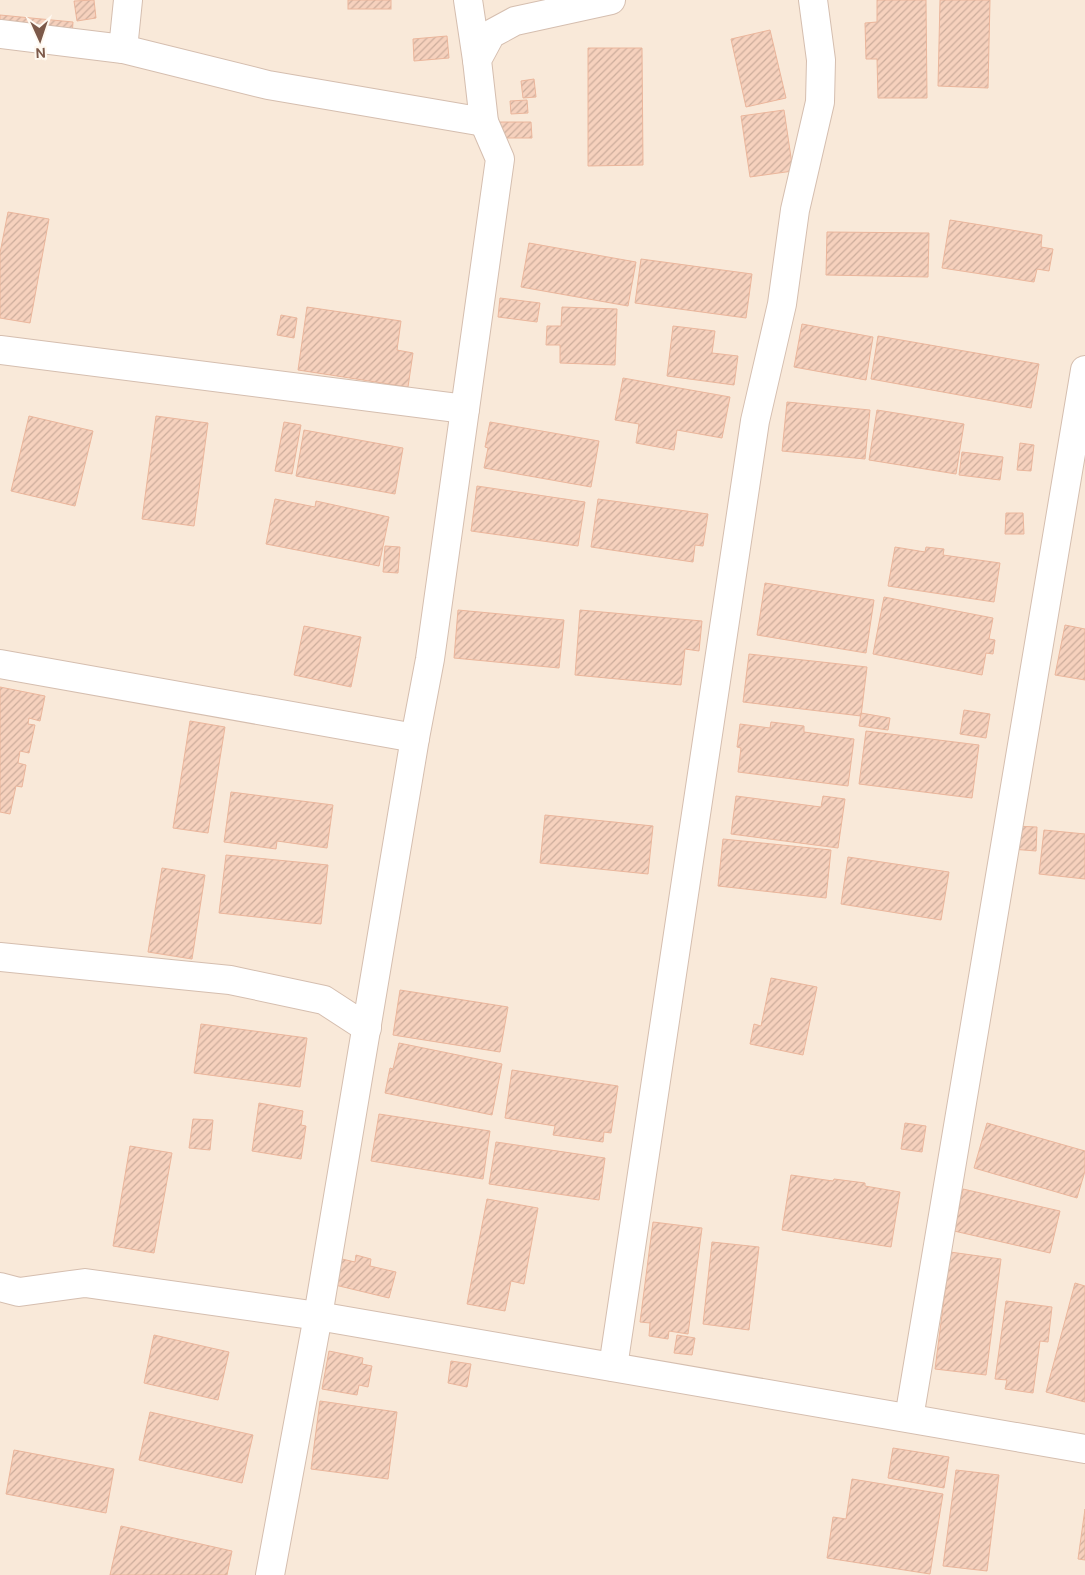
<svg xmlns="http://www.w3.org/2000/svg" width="1085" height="1575" font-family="'DM Sans',sans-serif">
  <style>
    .residential { fill: #f9e9d9 }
    .building { fill: url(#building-hatch); stroke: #ebb69c }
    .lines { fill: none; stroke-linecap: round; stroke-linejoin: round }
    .minor-casing { stroke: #d5beaf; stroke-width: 30 }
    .minor { stroke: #fff; stroke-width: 28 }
  </style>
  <defs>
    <pattern id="building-hatch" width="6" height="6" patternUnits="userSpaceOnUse" patternTransform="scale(1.25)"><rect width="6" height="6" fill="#f6d1bd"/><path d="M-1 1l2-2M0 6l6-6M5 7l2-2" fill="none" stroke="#ccad9c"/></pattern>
  </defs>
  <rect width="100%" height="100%" fill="#fef5e9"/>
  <rect class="residential" x="0" y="0" width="1085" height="1575"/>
  <g class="building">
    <polygon points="94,0 96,18 77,21 74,1"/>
    <rect x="348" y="0" width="43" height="9"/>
    <polygon points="877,0 926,0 927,98 878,98 877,59 866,59 865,23 877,22"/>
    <polygon points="940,0 990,0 988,88 938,86"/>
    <polygon points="0,15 73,22 72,36 0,29"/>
    <polygon points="770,30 786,98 746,107 731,39"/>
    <polygon points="447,36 449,58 414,61 413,39"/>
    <polygon points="588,48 642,48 643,165 588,166"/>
    <polygon points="534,79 536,97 523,98 521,81"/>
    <polygon points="527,100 528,113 511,114 510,101"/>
    <polygon points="784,110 793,171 750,177 741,116"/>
    <polygon points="497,122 531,122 532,138 497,138"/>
    <polygon points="8,212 49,219 30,323 0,318 0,253"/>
    <polygon points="950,220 1042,235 1041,247 1053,249 1049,271 1037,269 1034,282 942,268"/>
    <polygon points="827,232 929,233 928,277 826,275"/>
    <polygon points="529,243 636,262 628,306 521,287"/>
    <polygon points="641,259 752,274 746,318 635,303"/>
    <polygon points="500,298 540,303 537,322 498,317"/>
    <polygon points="307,307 401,321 397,350 413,353 408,387 298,370"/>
    <polygon points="562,307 617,309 615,365 560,363 560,345 546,345 547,326 561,326"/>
    <polygon points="281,315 297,318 294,338 277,335"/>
    <polygon points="802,324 873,337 866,380 794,367"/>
    <polygon points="673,326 715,331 712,353 738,356 734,385 667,376"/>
    <polygon points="878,336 1039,364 1031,408 871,379"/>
    <polygon points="623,378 730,397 722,438 677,430 674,450 636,443 639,424 615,420"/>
    <polygon points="787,402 870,410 865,459 782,451"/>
    <polygon points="877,410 964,424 956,474 869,460"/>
    <polygon points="29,416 93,431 75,506 11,491"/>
    <polygon points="156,416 208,423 194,526 142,519"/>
    <polygon points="284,422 301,425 292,474 275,471"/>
    <polygon points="490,422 599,441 591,487 484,468 488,448 485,447"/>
    <polygon points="304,430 403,448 395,494 296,476"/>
    <polygon points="1020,443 1034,445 1031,471 1017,470"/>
    <polygon points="962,452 1003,457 1000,480 959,475"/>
    <polygon points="477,486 585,502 578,546 471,531"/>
    <polygon points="275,499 315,507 316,501 389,517 379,566 266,544"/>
    <polygon points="598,499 708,514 703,546 695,545 693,562 591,547"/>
    <polygon points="1006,513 1023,513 1024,534 1005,534"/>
    <polygon points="385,546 400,547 398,573 383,572"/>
    <polygon points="895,547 925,552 926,547 944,549 943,555 1000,563 994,602 888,586"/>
    <polygon points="765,583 874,600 866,653 757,635"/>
    <polygon points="884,597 993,618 989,639 995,640 993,654 986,653 982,675 873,654"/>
    <polygon points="458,610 564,620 559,668 454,658"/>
    <polygon points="580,610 702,621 699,651 685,649 681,685 575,675"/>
    <polygon points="1065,625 1085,629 1085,680 1055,675"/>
    <polygon points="304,626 361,637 351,687 294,675"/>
    <polygon points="749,654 867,667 861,716 743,702"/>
    <polygon points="0,687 45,696 40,721 29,718 28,724 35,725 29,753 20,751 18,763 26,765 22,787 16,786 10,814 0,812"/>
    <polygon points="964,710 990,714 986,738 960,734"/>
    <polygon points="861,713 890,718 888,730 859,726"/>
    <polygon points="190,721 225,727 208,833 173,828"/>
    <polygon points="771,722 804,726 804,732 854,739 848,786 738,772 741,748 737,747 740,724 770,728"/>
    <polygon points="866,731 979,745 972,798 859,784"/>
    <polygon points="231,792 333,805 327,848 277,841 276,849 224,842"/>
    <polygon points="736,796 821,807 823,796 845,799 838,848 731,834"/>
    <polygon points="545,815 653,826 648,874 540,863"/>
    <polygon points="1013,826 1037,827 1036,851 1011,849"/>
    <polygon points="1044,830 1085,834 1085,879 1039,874"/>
    <polygon points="723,839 831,850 826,898 718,886"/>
    <polygon points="226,855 328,865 321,924 219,913"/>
    <polygon points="848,857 949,872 941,920 841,904"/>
    <polygon points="162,868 205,875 192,959 148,952"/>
    <polygon points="771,978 817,987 803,1055 750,1044 754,1024 761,1026"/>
    <polygon points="400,990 508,1007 500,1052 393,1035"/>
    <polygon points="201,1024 307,1038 300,1087 194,1073"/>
    <polygon points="399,1043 502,1064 492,1115 385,1093 390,1068 393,1069"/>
    <polygon points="512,1070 618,1086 611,1133 604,1132 603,1142 553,1135 555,1126 505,1118"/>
    <polygon points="259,1103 303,1111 301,1125 306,1126 301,1159 252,1151"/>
    <polygon points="379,1114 490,1131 483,1179 371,1161"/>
    <polygon points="193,1119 213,1120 210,1150 189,1148"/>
    <polygon points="905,1123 926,1126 922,1152 901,1149"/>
    <polygon points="987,1123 1085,1151 1085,1171 1077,1198 974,1168"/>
    <polygon points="496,1142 605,1158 599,1200 489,1184"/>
    <polygon points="130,1146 172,1153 154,1253 113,1246"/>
    <polygon points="791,1175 833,1181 834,1179 865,1183 865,1186 900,1192 891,1247 782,1230"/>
    <polygon points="963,1189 1060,1211 1050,1253 954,1231"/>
    <polygon points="487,1199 538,1208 524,1284 511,1281 505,1311 467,1304"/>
    <polygon points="653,1222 702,1228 688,1334 669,1331 668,1339 649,1336 650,1323 640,1322"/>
    <polygon points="712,1242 759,1247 749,1330 703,1324"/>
    <polygon points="950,1252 1001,1259 986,1375 935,1369"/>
    <polygon points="356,1255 371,1259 370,1266 396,1272 389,1298 335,1285 342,1259 355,1262"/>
    <polygon points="1075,1283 1085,1286 1085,1402 1046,1392"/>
    <polygon points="1006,1301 1052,1307 1048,1342 1040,1341 1033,1393 1005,1389 1007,1380 995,1379"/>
    <polygon points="154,1335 229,1352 218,1400 144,1383"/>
    <polygon points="677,1335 695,1338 692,1355 674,1353"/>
    <polygon points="329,1351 363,1358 362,1364 372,1366 368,1387 359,1385 357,1395 322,1389"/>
    <polygon points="451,1361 471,1364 467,1387 448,1383"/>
    <polygon points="320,1401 397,1412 388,1479 311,1469"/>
    <polygon points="150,1412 253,1435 242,1483 139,1460"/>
    <polygon points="893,1448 949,1457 944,1488 888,1478"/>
    <polygon points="14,1450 114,1469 106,1513 6,1494"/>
    <polygon points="956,1470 999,1475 987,1571 943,1566"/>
    <polygon points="852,1479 943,1494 930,1574 827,1558 833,1517 846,1519"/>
    <polygon points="1085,1509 1085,1560 1078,1559"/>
    <polygon points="121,1526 232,1551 227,1575 110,1575"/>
  </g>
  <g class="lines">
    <g class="minor-casing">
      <g id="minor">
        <polyline points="468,0 477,60"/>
        <polyline points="0,34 123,49 268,85 484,122"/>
        <polyline points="123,49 128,0"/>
        <polyline points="0,350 465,409"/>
        <polyline points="0,664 415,738"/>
        <polyline points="0,957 230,980 324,1000 367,1028"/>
        <polyline points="0,1287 19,1292 85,1283 318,1316 1085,1449"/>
        <polyline points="613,1367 755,421 782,304 795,210 820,102 821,60 813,0"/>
        <polyline points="909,1418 1085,370"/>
        <polyline points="270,1575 318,1316 415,738 430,659 500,159 484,122 477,60 491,34 515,21 611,0"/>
      </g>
    </g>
    <use href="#minor" class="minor"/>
  </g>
  <g transform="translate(40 40) rotate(177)" stroke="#fff9f1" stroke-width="4" paint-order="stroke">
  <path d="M0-4L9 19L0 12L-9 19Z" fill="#7c5949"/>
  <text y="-8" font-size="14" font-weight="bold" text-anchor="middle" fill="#7c5949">N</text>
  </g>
</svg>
